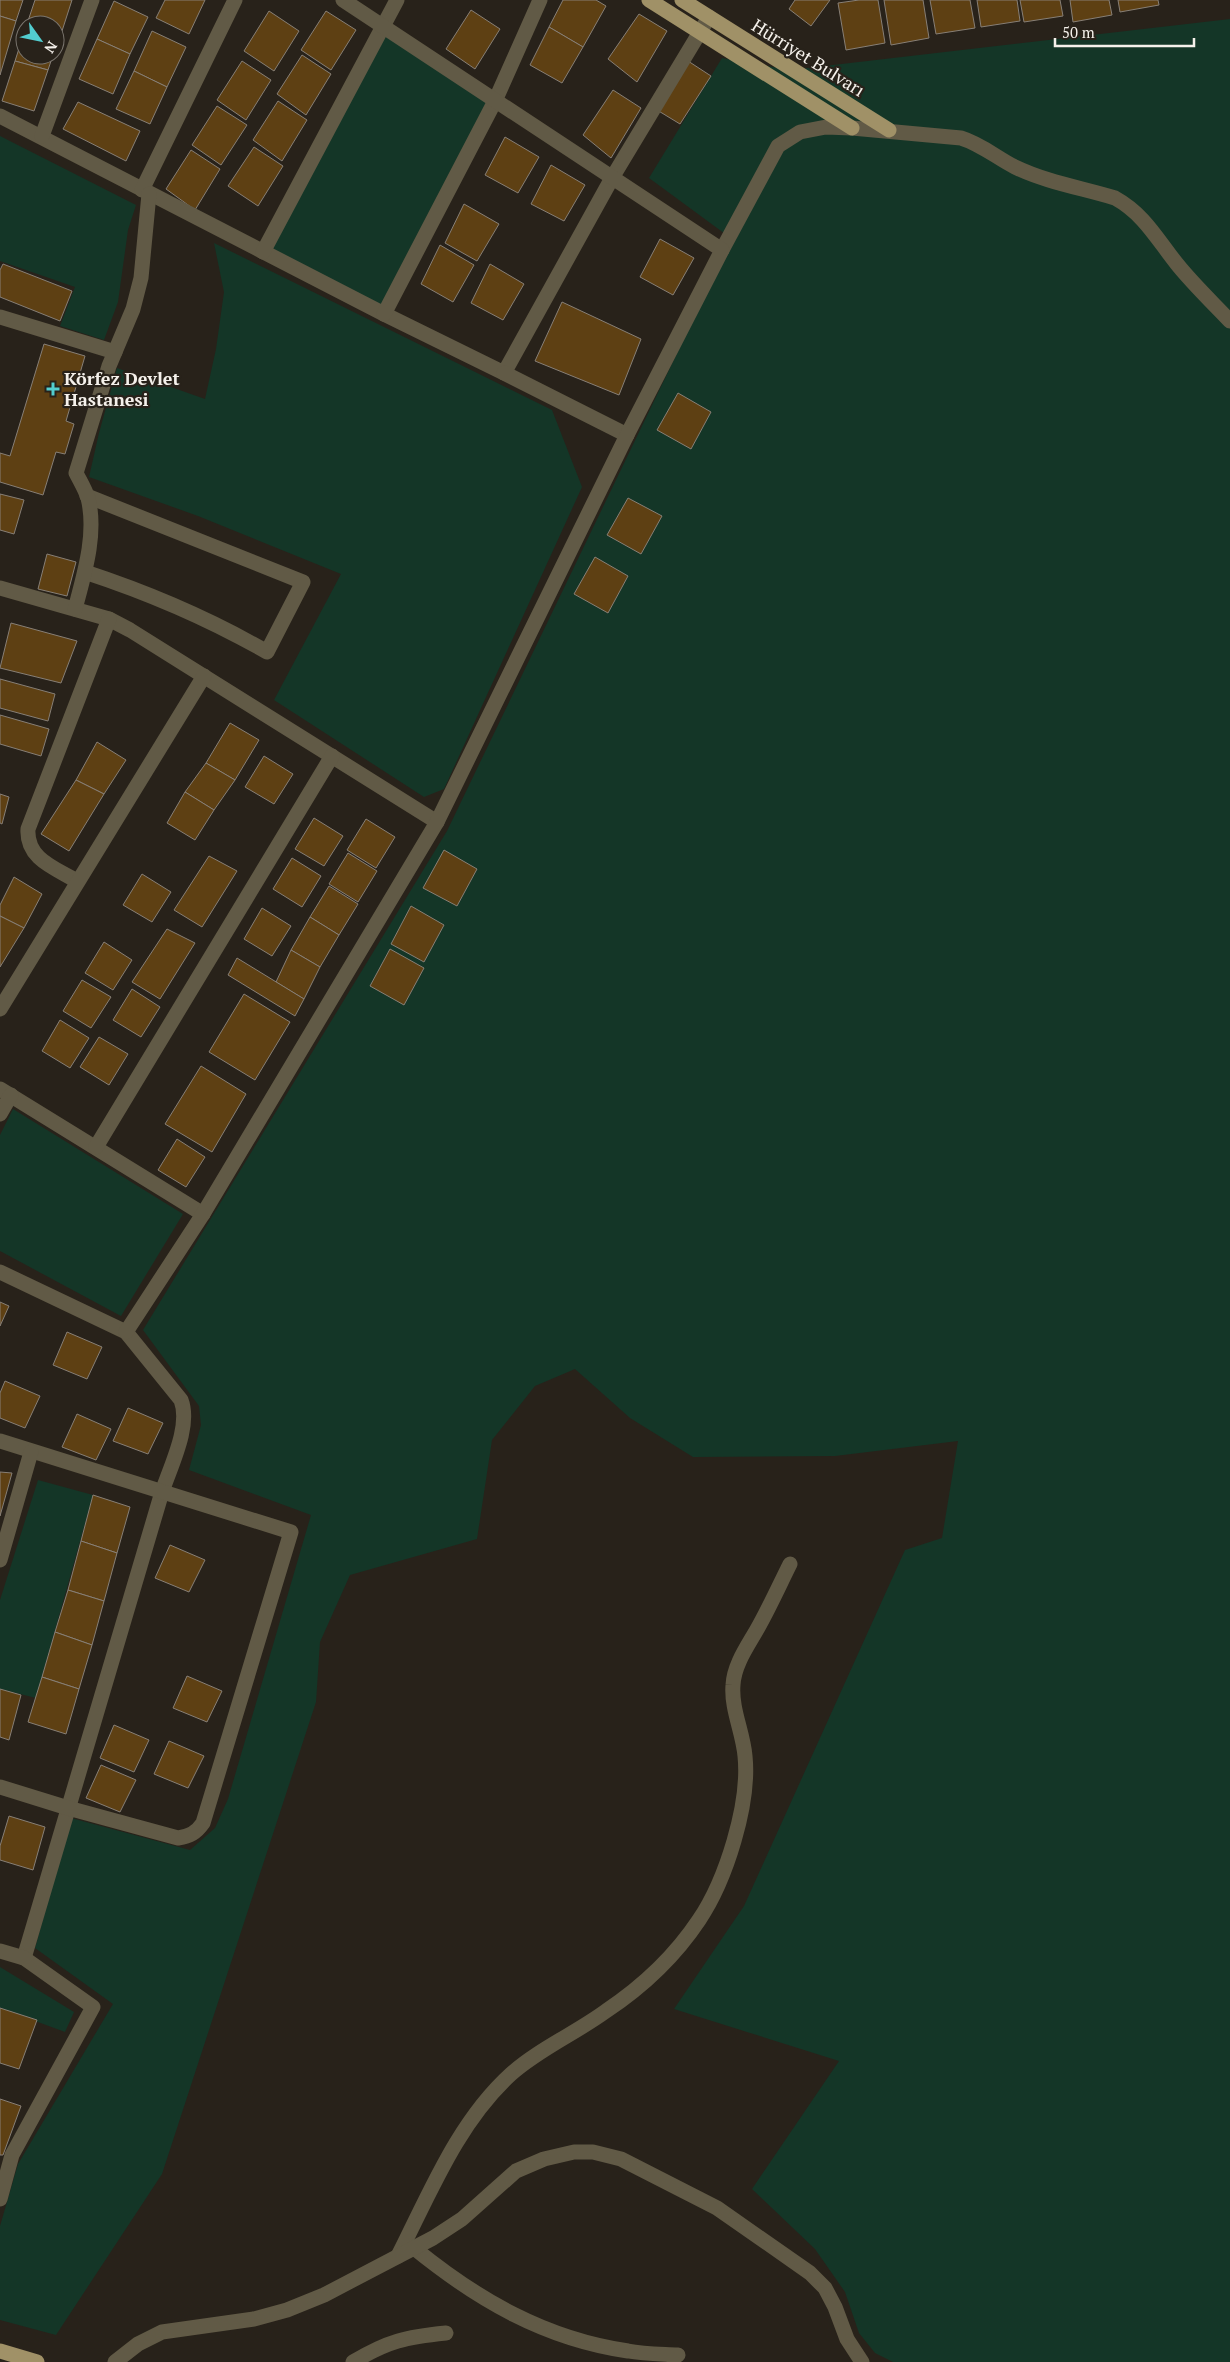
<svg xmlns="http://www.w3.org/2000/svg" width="1230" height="2362" font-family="'PT Serif',serif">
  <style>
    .green { fill: #143627 }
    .building { fill: #5e4013; stroke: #877f76 }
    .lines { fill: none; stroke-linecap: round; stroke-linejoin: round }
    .minor { stroke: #615a46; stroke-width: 15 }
    .major { stroke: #a09167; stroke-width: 15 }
    .poi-dot { fill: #52cdcf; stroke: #28221a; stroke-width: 2 }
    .labels { text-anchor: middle; stroke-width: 4.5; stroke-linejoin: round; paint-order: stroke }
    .street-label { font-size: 18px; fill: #f5f1eb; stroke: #28221a }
    .poi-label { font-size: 18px; font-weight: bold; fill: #f5f1eb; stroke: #28221a; text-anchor: start }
  </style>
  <rect width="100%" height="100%" fill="#28221a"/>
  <g class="green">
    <polygon points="1230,19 1230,2362 893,2362 875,2353 859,2333 845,2292 815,2249 752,2189 839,2061 674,2009 744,1906 905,1550 942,1538 958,1441 835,1456 693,1457 630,1418 575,1369 535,1386 492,1440 477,1539 350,1575 320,1642 316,1702 162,2174 56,2335 0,2320 0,2226 18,2164 113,2004 35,1948 71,1818 190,1850 215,1828 228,1799 311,1515 189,1470 201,1425 199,1406 143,1330 447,831 732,239 649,178 722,58 790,70"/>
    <polygon points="383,26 495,101 384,314 263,252"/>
    <polygon points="0,136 136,205 128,230 118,302 104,340 60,326 75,287 0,261"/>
    <polygon points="214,243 552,410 582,487 444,789 424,797 274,700 341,574 198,516 89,477 99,433 117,368 205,399 216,349 224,292"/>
    <polygon points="13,1109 183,1214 121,1316 0,1251 0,1135"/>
    <polygon points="38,1480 93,1495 36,1698 0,1689 0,1600"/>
    <polygon points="0,1967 74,2012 65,2032 0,2008"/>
  </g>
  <g class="building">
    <polygon points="0,0 23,0 16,21 0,16"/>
    <polygon points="35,0 72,0 62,31 55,29 55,25 42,25 28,21"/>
    <polygon points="165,0 205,0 189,34 156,18"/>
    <polygon points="563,0 596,0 606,6 583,47 549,27"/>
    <polygon points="795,0 830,0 811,26 789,9"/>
    <polygon points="859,0 878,0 885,43 846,50 838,3"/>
    <polygon points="884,0 923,0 929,38 891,45"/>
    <polygon points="930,0 970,0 975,28 936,34"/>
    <polygon points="977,0 1017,0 1020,21 981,27"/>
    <polygon points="1020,0 1060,0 1063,16 1024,22"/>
    <polygon points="1070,0 1109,0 1112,15 1073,22"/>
    <polygon points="1118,0 1158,0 1159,5 1120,12"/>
    <polygon points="114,1 148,17 130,54 97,39"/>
    <polygon points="471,10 500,29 475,69 446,49"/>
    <polygon points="269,11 299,31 274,71 244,51"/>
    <polygon points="326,11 356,30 331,70 301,50"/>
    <polygon points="639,14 667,31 637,82 608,59"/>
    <polygon points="0,16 16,21 0,75"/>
    <polygon points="549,27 583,47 562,83 530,65"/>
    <polygon points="55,29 62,31 55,50"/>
    <polygon points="25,30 25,55 53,55 48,70 15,61"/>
    <polygon points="152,31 186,47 167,87 134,71"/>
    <polygon points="97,39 130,54 113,94 79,79"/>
    <polygon points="302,55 331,74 306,115 277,94"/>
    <polygon points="15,61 48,70 34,111 2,101"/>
    <polygon points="242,61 271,80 246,120 217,100"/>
    <polygon points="688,61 711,76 680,124 657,110"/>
    <polygon points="134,71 167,87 150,124 116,109"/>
    <polygon points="613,90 641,108 611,158 583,135"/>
    <polygon points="278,101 307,120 282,161 253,140"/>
    <polygon points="78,102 140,131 126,161 63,129"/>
    <polygon points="217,106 247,125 221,165 192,145"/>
    <polygon points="505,137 539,157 518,193 485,175"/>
    <polygon points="254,147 283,166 258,206 228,186"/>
    <polygon points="191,150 220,169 195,210 166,189"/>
    <polygon points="551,165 585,185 564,221 531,204"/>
    <polygon points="464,204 499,224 477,261 445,243"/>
    <polygon points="660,239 694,258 673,295 640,277"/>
    <polygon points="440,245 474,265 453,302 421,284"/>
    <polygon points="3,264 72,291 60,321 0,297 0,270"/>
    <polygon points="490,264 524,284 503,320 471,303"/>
    <polygon points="562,302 641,339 619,395 535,361"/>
    <polygon points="44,344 85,356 66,421 74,424 65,454 56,452 43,495 0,482 0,453 10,456"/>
    <polygon points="678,393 711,412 691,449 657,430"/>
    <polygon points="0,494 24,500 14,534 0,530"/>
    <polygon points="628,498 662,516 641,554 607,535"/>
    <polygon points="47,554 76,562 67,596 38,589"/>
    <polygon points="595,557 628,576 608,613 574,594"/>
    <polygon points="11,623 77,641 61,683 0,668"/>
    <polygon points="0,679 55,694 48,721 0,708"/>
    <polygon points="0,715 49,729 41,756 0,744"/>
    <polygon points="230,723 259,740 235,780 206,763"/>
    <polygon points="97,742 126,760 104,794 76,780"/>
    <polygon points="264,756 293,774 274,804 245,787"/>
    <polygon points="206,763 235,780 214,810 185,792"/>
    <polygon points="76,780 104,794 69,851 41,834"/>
    <polygon points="185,792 214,810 195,840 167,823"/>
    <polygon points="0,794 9,797 2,824 0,823"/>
    <polygon points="314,818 343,836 324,866 295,849"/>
    <polygon points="366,819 395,837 376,868 347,850"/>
    <polygon points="444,850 477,869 457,906 423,888"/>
    <polygon points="348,853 377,871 358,902 329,884"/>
    <polygon points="209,856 237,871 202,927 174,910"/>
    <polygon points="292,858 321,876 302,907 273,889"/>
    <polygon points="142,874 171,892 152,922 123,905"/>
    <polygon points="14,877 42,894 24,928 0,916 0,905"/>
    <polygon points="329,886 358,904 339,935 310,917"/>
    <polygon points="411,906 444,925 424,962 391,944"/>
    <polygon points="262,908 291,926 272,956 244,939"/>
    <polygon points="0,916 24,928 0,967"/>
    <polygon points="310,917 339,935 320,967 291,950"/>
    <polygon points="167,929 195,943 160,999 132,982"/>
    <polygon points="104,942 132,960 113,990 85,973"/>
    <polygon points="390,949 424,968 404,1005 370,986"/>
    <polygon points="291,950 320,967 304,999 276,982"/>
    <polygon points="237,958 304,999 295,1016 228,975"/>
    <polygon points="82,980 111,997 91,1028 63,1011"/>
    <polygon points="132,989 160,1007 141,1037 113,1020"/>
    <polygon points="244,994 290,1022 255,1080 209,1052"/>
    <polygon points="60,1020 89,1038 70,1068 42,1051"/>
    <polygon points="99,1037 128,1054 109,1085 80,1067"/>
    <polygon points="201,1066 246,1094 212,1152 165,1124"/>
    <polygon points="177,1139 205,1157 186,1187 158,1170"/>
    <polygon points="0,1302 9,1306 0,1326"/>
    <polygon points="67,1332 102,1347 87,1379 53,1365"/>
    <polygon points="5,1381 40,1396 25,1428 0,1418 0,1393"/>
    <polygon points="128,1408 163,1423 148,1454 113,1441"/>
    <polygon points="77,1414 111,1429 96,1460 62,1447"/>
    <polygon points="0,1472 12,1473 0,1516"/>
    <polygon points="93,1495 130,1507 117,1553 81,1541"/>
    <polygon points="81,1541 117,1553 104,1601 68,1590"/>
    <polygon points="170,1545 205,1560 189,1592 155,1578"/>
    <polygon points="68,1590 104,1601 92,1645 55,1632"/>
    <polygon points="55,1632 92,1645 79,1689 42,1677"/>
    <polygon points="187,1676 222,1691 207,1722 173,1708"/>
    <polygon points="42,1677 79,1689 66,1734 28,1722"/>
    <polygon points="0,1689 21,1695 9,1740 0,1737"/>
    <polygon points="114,1725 149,1740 134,1772 100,1758"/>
    <polygon points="169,1741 204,1756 188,1788 154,1774"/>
    <polygon points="101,1765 136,1780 120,1812 86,1798"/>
    <polygon points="9,1816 45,1827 33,1870 0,1860 0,1846"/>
    <polygon points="0,2008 37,2020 19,2069 0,2063"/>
    <polygon points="0,2099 21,2106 3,2155 0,2155"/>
  </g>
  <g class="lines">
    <g class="minor">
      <polyline points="0,116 384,314 504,373 612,178 709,17"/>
      <polyline points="42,136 92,0"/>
      <polyline points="142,190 235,0"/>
      <path d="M722,250L778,146L800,132L826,127L852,128L961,138C981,144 997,158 1015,167C1046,182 1082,188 1115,198C1144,214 1157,239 1177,264C1193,284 1212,302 1230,321"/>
      <polyline points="263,252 397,0"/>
      <polyline points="384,314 495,101 540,0"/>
      <polyline points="0,317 115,352"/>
      <polyline points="504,373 627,435"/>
      <path d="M85,572C149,593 208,618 267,652L303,582L87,496"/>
      <polyline points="0,588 109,619 130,630 437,822"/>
      <path d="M75,609C84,575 97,534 88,498C85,489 80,481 76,473L109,366L133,309L141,278L149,194"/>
      <path d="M77,881C55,868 26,859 28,829L109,619"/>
      <polyline points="0,1009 204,676"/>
      <polyline points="0,1089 203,1214"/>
      <polyline points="0,1114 11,1095"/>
      <polyline points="96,1147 332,756"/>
      <path d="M0,1272L126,1332L181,1400C191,1426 171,1465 162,1492L24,1958"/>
      <polyline points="126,1332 203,1214 437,822 627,435 722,250 343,0"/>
      <path d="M0,1441L291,1532L203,1823C196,1833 190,1836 178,1838L68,1808L0,1787"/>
      <polyline points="0,1560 31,1452"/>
      <polyline points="0,1951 24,1958 93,2007 12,2155 0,2199"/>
      <path d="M414,2248C478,2300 545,2339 628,2351C644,2354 661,2354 678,2355"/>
      <path d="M398,2256C430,2193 458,2122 511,2074C539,2049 576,2033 606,2011C642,1987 675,1956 699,1920C726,1880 750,1804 745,1756C743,1732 731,1709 733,1685C734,1663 750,1643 760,1624C771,1604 780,1584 790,1564"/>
      <polyline points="115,2362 138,2344 162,2332 254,2319 287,2310 324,2295 433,2238 462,2219 516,2171 544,2159 574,2152 593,2152 621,2159 717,2208 810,2273 825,2288 835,2307 847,2339 862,2362"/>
      <path d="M353,2362C388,2341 406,2337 446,2333"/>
    </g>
    <g class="major">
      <polyline points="649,0 852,128"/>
      <polyline points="682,0 889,130"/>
      <polyline points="0,2351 37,2362"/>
    </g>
  </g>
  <path class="poi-dot" d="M50.5 381.5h5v5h5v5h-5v5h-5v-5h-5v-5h5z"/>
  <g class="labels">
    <g class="street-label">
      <text transform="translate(808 58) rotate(32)" y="6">Hürriyet Bulvarı</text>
    </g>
    <g class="poi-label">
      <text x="64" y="385">Körfez Devlet<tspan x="64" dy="21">Hastanesi</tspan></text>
    </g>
  </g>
  <g transform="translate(40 40) rotate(123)"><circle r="24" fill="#28221a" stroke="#7a756e"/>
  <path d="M0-4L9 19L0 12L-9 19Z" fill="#52cdcf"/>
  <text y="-8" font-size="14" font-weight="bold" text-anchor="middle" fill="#f5f1eb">N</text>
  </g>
  <path d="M1055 38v8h139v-8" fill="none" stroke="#f5f1eb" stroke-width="2.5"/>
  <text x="1062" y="38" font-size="15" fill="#f5f1eb" stroke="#28221a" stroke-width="4" paint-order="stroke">50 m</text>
</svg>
